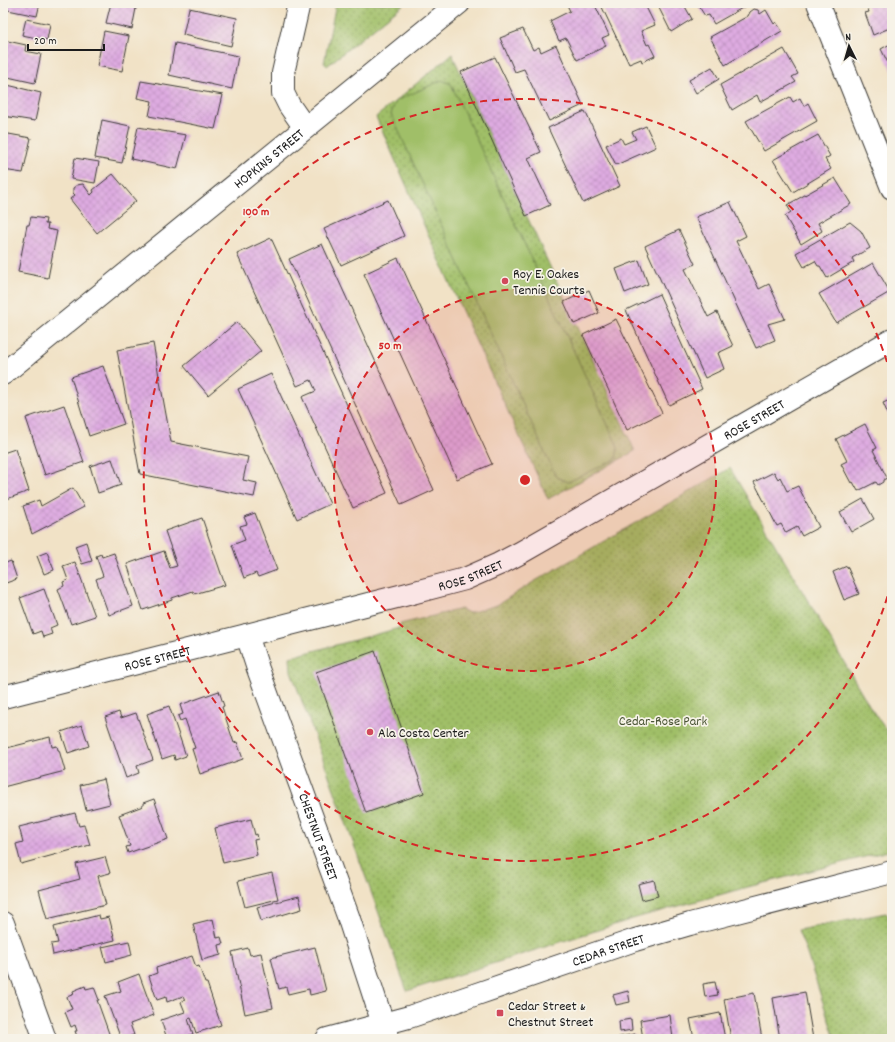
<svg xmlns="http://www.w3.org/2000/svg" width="895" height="1042" font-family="Dekko,sans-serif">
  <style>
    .green { fill: url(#green-dots); stroke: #5e6e42 }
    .pitch { fill: #a0bf67; stroke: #5e6e42 }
    .building { fill: url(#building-cross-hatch) }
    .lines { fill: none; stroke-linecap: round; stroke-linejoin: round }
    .minor-casing { stroke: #3c3a36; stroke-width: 24 }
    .minor { stroke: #fff; stroke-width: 22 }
    .ring { fill: none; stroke: #d62828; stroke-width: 2; stroke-dasharray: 7 5 }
    .poi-dot { fill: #d1495b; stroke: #f7f3e8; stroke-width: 1.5 }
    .labels { text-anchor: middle; stroke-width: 3.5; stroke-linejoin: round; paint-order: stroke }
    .street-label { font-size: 14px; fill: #1c1c1c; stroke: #f7f3e8 }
    .poi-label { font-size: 14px; fill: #1c1c1c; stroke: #f7f3e8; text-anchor: start }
    .park-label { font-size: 14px; fill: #4a5536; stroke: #f7f3e8 }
    .centre { fill: #d62828; stroke: #f7f3e8; stroke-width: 2 }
    .ring-label { font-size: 12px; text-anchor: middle; font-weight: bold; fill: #d62828; stroke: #f7f3e8; stroke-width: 3.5; stroke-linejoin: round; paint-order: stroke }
  </style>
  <defs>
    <pattern id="green-dots" width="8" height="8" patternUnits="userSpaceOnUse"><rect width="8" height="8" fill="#a0bf67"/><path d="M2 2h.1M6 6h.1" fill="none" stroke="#829a54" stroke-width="1.8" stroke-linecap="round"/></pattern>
    <pattern id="building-cross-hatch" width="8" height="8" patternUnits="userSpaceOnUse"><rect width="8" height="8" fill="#deabe1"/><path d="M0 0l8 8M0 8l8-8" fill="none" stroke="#be93c0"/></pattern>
  </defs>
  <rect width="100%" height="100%" fill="#f7f3e8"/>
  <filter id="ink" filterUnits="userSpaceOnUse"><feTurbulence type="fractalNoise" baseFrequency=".025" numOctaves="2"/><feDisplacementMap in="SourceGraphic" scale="8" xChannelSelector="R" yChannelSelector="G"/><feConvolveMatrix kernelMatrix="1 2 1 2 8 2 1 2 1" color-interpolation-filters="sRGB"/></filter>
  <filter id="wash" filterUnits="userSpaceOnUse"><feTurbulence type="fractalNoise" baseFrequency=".012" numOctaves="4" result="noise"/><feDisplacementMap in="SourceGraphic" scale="16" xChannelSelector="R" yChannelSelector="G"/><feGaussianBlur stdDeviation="0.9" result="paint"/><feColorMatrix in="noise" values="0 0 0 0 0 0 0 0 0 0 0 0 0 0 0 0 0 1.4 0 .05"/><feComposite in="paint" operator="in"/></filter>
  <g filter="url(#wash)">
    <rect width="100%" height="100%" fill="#f1e2c6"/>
    <g class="green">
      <polygon points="336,3 405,3 327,66 324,63"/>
      <polygon points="452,54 635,451 548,499 472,333 376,117"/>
      <polygon points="730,468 872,710 892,738 892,850 748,887 639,917 407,991 291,671 290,657 374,635 399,628 400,624 461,609 469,613 497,605 530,584"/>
      <polygon points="886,913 892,920 892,1039 835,1039 805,948 798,930"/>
    </g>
    <polygon class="pitch" points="442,80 451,84 618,447 616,459 568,482 556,477 391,114 396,101"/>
    <g id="blocks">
      <g class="building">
        <polygon points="3,3 40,3 37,16 3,9"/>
        <polygon points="111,3 137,3 132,29 106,23"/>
        <polygon points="227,3 241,3 240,6 227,4"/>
        <polygon points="566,3 594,3 609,35 602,38 606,46 577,60 566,38 559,41 550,21 570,11"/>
        <polygon points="600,3 644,3 655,25 641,31 647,45 649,44 655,56 642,62 641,59 629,64"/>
        <polygon points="667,3 683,3 692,19 671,32 659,8"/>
        <polygon points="700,3 751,3 714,24 709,15 705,16 698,5"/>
        <polygon points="866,3 892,3 892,27 873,35 865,13 869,12"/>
        <polygon points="189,8 237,18 231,46 183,35"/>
        <polygon points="754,9 758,10 760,14 766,10 774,24 776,22 782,31 725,65 710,37 748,16 750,12"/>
        <polygon points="26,19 50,24 47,40 22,35"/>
        <polygon points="523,29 533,50 539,47 541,52 556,45 583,105 549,121 524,69 515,72 500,38"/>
        <polygon points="104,31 129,36 122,71 97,66"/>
        <polygon points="3,40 26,45 25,51 41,54 35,83 3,76"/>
        <polygon points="175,43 238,56 232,89 169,75"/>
        <polygon points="892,43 892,71 881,49"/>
        <polygon points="784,49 798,74 792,77 796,82 760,102 757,95 732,110 720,85"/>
        <polygon points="495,57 541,152 528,158 550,205 526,216 461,72"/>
        <polygon points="712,67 719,79 696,93 689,80"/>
        <polygon points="141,81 223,95 215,129 149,116 152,101 137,98"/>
        <polygon points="3,84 41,93 35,121 3,116"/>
        <polygon points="790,97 793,102 800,98 804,106 808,103 817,121 764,151 746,121"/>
        <polygon points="585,111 620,186 583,203 548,128"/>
        <polygon points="102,120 130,126 122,163 95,158"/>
        <polygon points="646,126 656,147 616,165 606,145 621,138 624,144 636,139 632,132"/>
        <polygon points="138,127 186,135 177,169 131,159"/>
        <polygon points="3,133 31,138 23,173 3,170"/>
        <polygon points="818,135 830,156 825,159 831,169 793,192 773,160"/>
        <polygon points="75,158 99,162 95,183 71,179"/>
        <polygon points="113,174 136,201 97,233 70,199 75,195 73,193 73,188 77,185 83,184 91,195 94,192 93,190"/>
        <polygon points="835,178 851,204 818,223 822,231 801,244 785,216 791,212 787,205"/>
        <polygon points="388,200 404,236 341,265 324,229"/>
        <polygon points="730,202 746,236 736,241 759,289 769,284 785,319 768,324 775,340 756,348 696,217"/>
        <polygon points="31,217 46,219 45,224 48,224 47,229 57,231 48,278 18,272 27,225 29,225"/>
        <polygon points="850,222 861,231 870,248 852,258 854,262 827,278 820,266 818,266 815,261 804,267 796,253"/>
        <polygon points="679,230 695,264 685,269 708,317 717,312 733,346 718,353 724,369 705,378 645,246"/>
        <polygon points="271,238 387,493 353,508 302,397 316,391 311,380 297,386 237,254"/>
        <polygon points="322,244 434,490 401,505 289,259"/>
        <polygon points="398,258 492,464 457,479 364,274"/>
        <polygon points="639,260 648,284 625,293 616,269"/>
        <polygon points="873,263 890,292 836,323 819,294"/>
        <polygon points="589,290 599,313 574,324 564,302"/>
        <polygon points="659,294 702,389 669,405 626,310"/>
        <polygon points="616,319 662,413 627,430 583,335"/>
        <polygon points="237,322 261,351 208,395 184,366"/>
        <polygon points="153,343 171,442 248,457 243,480 257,483 254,497 140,474 117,350"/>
        <polygon points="103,366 124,424 89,436 71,377"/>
        <polygon points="271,374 330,504 297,519 238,389"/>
        <polygon points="892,399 892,423 883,403"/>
        <polygon points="64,405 84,462 45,475 26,418"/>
        <polygon points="865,424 877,448 873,450 887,478 883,480 883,482 878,485 876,482 858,491 853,482 851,483 841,464 847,461 836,439"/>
        <polygon points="15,449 29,491 4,500 6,505 3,506 3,453"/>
        <polygon points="112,459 121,485 98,493 90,466"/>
        <polygon points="774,472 778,479 780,477 787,491 798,486 819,527 802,536 797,527 786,533 781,524 777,526 754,482"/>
        <polygon points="73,488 84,507 32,534 23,506 39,500 41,506"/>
        <polygon points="863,499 874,519 851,532 840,512"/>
        <polygon points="255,513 277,570 258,577 256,573 244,578 232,545 245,540 240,526 247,524 244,517"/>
        <polygon points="202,518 225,585 194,594 193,591 172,598 172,600 143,610 127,564 164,551 170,568 177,566 165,531"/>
        <polygon points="86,542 92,561 82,564 75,546"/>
        <polygon points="47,552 54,570 44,574 37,556"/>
        <polygon points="114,553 133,606 109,615 96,579 103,576 96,556 101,554 102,557"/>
        <polygon points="11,561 17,579 6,583 3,572 3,564"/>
        <polygon points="75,562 95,616 71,624 58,589 64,586 63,582 68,580 63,566"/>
        <polygon points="847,566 859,594 844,600 833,572"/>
        <polygon points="44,589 57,625 50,628 52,634 43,637 41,631 33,634 20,598"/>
        <polygon points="375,651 424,793 366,813 316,672"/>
        <polygon points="219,691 224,706 222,707 234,743 237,742 243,759 200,774 192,749 195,748 185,719 180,721 178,716 183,714 180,705"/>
        <polygon points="169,706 186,756 175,760 174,755 162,759 147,714"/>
        <polygon points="119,712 121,718 136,713 153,760 137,766 139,773 126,778 105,717"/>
        <polygon points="82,725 89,746 68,753 61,732"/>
        <polygon points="50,737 52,747 57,746 58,750 59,750 65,771 3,787 3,749"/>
        <polygon points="104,779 110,804 86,810 80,785"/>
        <polygon points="154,799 168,839 128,853 126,847 130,846 119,815 143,806 143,803"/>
        <polygon points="75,813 79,826 84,825 90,845 21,864 16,844 23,842 19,827"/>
        <polygon points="251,819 255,835 257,834 258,839 254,840 257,855 223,863 215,828"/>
        <polygon points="105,857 110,873 98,876 106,905 47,919 39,890 80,879 76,864"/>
        <polygon points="272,873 278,899 245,907 238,881"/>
        <polygon points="654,880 658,896 642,900 638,884"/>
        <polygon points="299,896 302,909 261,921 257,907"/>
        <polygon points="99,915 100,919 109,917 115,940 53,955 51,944 58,943 54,927"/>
        <polygon points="213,919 217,938 221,937 223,944 219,945 221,955 202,960 193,924"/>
        <polygon points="129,941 132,955 106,962 102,947"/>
        <polygon points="315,947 326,991 310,995 309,989 288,994 286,987 279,989 271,958"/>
        <polygon points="248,948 250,955 261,953 273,1008 245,1014 232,952"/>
        <polygon points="192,956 196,967 199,966 205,983 207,983 221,1025 196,1033 191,1018 188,1019 193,1034 178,1039 167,1039 161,1020 185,1012 181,1002 185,1000 183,996 167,1002 166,997 157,1000 149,976 157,973 156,968"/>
        <polygon points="139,974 154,1015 130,1024 134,1035 121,1039 105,996 121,991 118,982"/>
        <polygon points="715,982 718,995 705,997 703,984"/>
        <polygon points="85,986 86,989 94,987 99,1000 97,1000 111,1039 78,1039 75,1031 77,1031 75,1025 71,1027 65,1012 72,1009 67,997 74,994 73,991"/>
        <polygon points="628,991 630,1002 616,1005 613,995"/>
        <polygon points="805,992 813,1039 780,1039 773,998"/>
        <polygon points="754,993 762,1039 731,1039 724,999"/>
        <polygon points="720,1013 725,1039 694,1039 690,1019"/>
        <polygon points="670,1015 673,1039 643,1039 640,1020"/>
        <polygon points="631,1019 632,1030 620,1032 619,1021"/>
        <polygon points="635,1034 636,1039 615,1039 615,1038"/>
      </g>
    </g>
  </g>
  <g filter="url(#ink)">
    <use href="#blocks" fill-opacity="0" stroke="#3c3a36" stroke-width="1"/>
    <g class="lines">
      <g class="minor-casing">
        <g id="minor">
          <polyline points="299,3 283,73 283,93 289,105 305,128"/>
          <polyline points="818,3 892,188"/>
          <path id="s1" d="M3,374L459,3"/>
          <path id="s2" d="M247,635L258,669L348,916L388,1039"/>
          <path id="s3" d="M3,697L404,595L465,579L499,564L520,553L892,340"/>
          <polyline points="3,923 45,1039"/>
          <path id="s4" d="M327,1039L409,1017L474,995L635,940L690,924L892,872"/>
        </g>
      </g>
      <use href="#minor" class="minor"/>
    </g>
  </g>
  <circle cx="525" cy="480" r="191" fill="#d62828" fill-opacity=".12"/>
  <g class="ring">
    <circle cx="525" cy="480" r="191"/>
    <path d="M891 585A381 381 0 1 1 891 375"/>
  </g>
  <g class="poi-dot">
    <circle cx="505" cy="281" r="4"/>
    <circle cx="370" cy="732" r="4"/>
    <rect x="496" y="1009" width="8" height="8" rx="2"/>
  </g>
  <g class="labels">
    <g class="street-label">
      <text dy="5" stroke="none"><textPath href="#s1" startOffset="342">HOPKINS STREET</textPath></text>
      <text dy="5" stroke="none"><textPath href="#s3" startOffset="807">ROSE STREET</textPath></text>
      <text dy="5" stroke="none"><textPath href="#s3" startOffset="483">ROSE STREET</textPath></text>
      <text dy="5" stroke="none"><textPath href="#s3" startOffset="159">ROSE STREET</textPath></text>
      <text dy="5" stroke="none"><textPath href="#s2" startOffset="214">CHESTNUT STREET</textPath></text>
      <text dy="5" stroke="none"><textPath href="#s4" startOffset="295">CEDAR STREET</textPath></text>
    </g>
    <g class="poi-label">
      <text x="513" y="278">Roy E. Oakes<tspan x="513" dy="16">Tennis Courts</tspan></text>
      <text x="378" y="737">Ala Costa Center</text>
      <text x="508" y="1010">Cedar Street &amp;<tspan x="508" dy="16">Chestnut Street</tspan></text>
    </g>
    <g class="park-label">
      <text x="663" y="725">Cedar-Rose Park</text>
    </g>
  </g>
  <circle cx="525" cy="480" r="6" class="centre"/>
  <g class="ring-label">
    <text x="256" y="215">100 m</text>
    <text x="390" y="349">50 m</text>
  </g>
  <rect width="895" height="1042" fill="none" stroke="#f7f3e8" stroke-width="16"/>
  <g transform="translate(849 46) rotate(355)" stroke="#f7f3e8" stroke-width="3" paint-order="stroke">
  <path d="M0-3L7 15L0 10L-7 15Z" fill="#1c1c1c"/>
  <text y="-6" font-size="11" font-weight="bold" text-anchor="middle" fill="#1c1c1c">N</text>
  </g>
  <path d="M28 44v6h76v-6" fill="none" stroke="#1c1c1c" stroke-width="2"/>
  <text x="34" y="44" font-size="12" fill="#1c1c1c" stroke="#f7f3e8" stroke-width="3" paint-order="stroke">20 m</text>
</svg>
